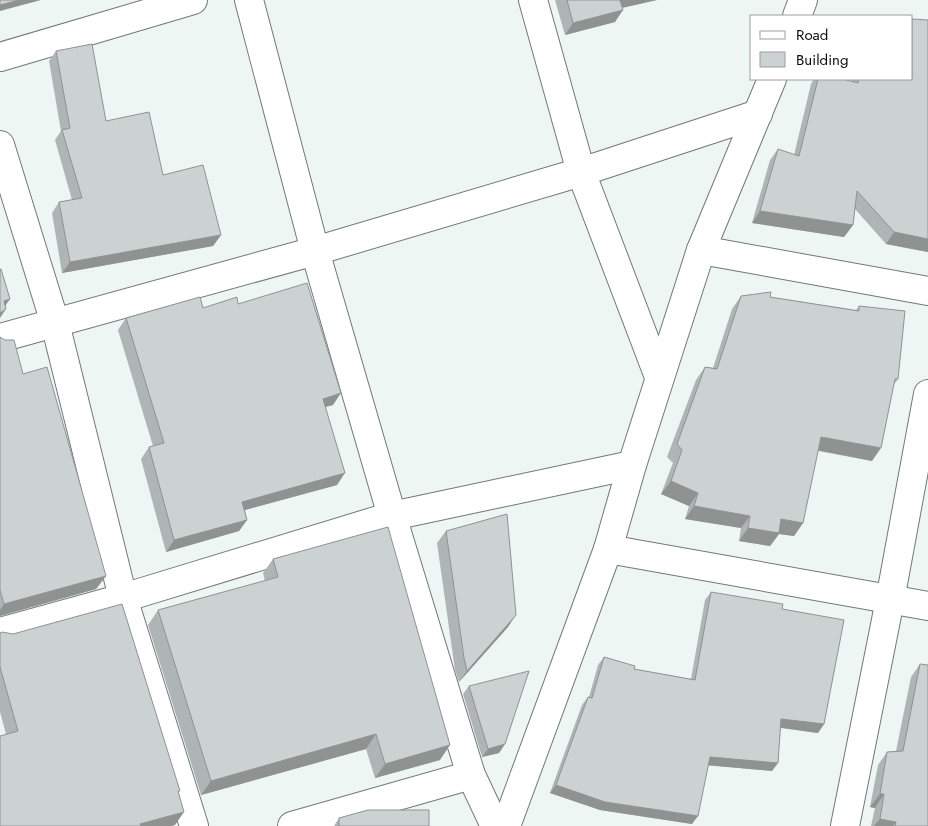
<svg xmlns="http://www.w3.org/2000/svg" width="928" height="826" font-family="Jost,sans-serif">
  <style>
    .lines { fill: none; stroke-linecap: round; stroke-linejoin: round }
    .street-casing { stroke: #727877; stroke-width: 30 }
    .street { stroke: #fff; stroke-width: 28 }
    .wall { fill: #afb5b4 }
    .shaded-wall { fill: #8e9392 }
    .building { fill: #cbd2d1; stroke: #8e9392 }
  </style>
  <rect width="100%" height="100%" fill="#eef6f4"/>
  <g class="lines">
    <g class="street-casing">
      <g id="street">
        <polyline points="249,0 315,251 392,516 471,775 495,826"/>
        <polyline points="533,0 581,172 659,377"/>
        <polyline points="797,16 803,0"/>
        <polyline points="0,57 193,0"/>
        <polyline points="0,145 55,323 123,598 194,826"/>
        <polyline points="701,250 928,291"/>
        <polyline points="0,338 315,251 581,172 758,114"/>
        <polyline points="608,549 928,606"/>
        <polyline points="0,632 123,598 392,516 632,465"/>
        <polyline points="292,826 471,775"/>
        <polyline points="506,826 608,549 632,465 701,250 772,79"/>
        <polyline points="845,826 890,600 928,394"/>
      </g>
    </g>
    <use href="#street" class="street"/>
  </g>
  <g class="wall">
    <polygon points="555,0 657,0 622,8 615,22 565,35"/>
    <polygon points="56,51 106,121 163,175 221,235 213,246 62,273 52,213 59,202 72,200 55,140 61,131 49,61"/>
    <polygon points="814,79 843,79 852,81 852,79 912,79 928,252 886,244 855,209 853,225 844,237 752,223 770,160 778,149 794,155 811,84"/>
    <polygon points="741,296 770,297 856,310 859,306 898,379 893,386 872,461 818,451 803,523 794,536 779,534 770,546 739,541 741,528 685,519 689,506 661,494 673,463 667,457 696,380 705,367 713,368 732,309"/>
    <polygon points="238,304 333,405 325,407 337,485 245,510 247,520 239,531 166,552 141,459 149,447 153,446 118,330 126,318 203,308"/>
    <polygon points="0,337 23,374 106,576 96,589 0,616"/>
    <polygon points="446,531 508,627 459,682 455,670 437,543"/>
    <polygon points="273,559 440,760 375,778 366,749 201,795 148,625 158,610 265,581 263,573"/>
    <polygon points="711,592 782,609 824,724 818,733 781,728 772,771 708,765 692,824 600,810 550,793 582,705 588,697 589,697 598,665 604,657 634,669 691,679 705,600"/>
    <polygon points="0,633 179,793 175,825 171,826 0,826 6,734 0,712"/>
    <polygon points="920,664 928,826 871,826 875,808 870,807 878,765 887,752 896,751 911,677"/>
    <polygon points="469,686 505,744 499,753 482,757 463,694"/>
    <polygon points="339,818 429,826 334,826"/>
  </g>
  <g class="shaded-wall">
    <polygon points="19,0 41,0 0,11 0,5"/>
    <polygon points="619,0 657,0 612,10"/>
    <polygon points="623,10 615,22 565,35 573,23"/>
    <polygon points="760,211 853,225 844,237 752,223"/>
    <polygon points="894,232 928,239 928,252 886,244"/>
    <polygon points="221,235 213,246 62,273 70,262"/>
    <polygon points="10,299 1,312 4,301"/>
    <polygon points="6,309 0,318 0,313"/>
    <polygon points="341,393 333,405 315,410 323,399"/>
    <polygon points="821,437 881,448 872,461 812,449"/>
    <polygon points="345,473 337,485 234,513 242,502"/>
    <polygon points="671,481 698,493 689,506 661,494"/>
    <polygon points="694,506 750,516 741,528 685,519"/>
    <polygon points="781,519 803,523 794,536 779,534 770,546 739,541 748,528"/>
    <polygon points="247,520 239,531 166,552 174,540"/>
    <polygon points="106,576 96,589 0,616 0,610 4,604"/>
    <polygon points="516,615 508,627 459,682 467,671"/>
    <polygon points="781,719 824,724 818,733 776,727"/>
    <polygon points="376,734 366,749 201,795 211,781"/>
    <polygon points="505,744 499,753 482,757 488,749"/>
    <polygon points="450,745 440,760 375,778 385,764"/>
    <polygon points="710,757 778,763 772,771 704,765"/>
    <polygon points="556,785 698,816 692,824 600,810 550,793"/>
    <polygon points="880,794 884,794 875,808 870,807"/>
    <polygon points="184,812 175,825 171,826 139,826 140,824"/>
    <polygon points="880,819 896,822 893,826 874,826"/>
  </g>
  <g class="building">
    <polygon points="0,0 19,0 0,5"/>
    <polygon points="567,0 620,0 623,10 573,23"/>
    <polygon points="912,19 928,20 928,239 894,232 857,191 853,225 760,211 778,149 799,156 818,79 843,79 858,83 859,79 912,79"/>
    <polygon points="92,44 106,121 149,112 163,175 203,165 221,235 70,262 59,202 82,198 62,130 70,128 56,51"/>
    <polygon points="0,269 1,269 10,299 4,301 6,309 0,313"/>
    <polygon points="307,283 341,393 323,399 345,473 242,502 247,520 174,540 149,447 164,443 126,318 200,297 203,308 237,297 238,304"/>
    <polygon points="771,292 770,297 859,311 859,306 905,311 898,379 895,379 881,448 821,437 803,523 781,519 779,533 748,528 750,516 694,506 698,493 671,481 682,450 677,444 705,367 717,369 741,296"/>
    <polygon points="0,337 5,340 14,340 23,374 47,367 106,576 4,604 0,590"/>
    <polygon points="507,514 516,615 467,671 464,658 446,531"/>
    <polygon points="388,527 450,745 385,764 376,734 211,781 158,610 278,577 273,559"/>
    <polygon points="711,592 783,604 782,609 844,620 824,724 781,719 778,763 710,757 698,816 605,802 556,785 588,697 592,698 604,657 635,666 634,669 695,680"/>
    <polygon points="122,604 180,791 178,791 184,812 140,824 141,826 0,826 0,736 18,731 0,667 0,633 2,632 13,634"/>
    <polygon points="920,664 928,665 928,826 895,826 896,822 880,819 884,794 880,794 887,752 903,751"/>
    <polygon points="529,671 505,744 488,749 469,686"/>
    <polygon points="368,810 429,810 429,826 339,826 339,818"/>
  </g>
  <rect x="750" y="15" width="162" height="65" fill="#ffffff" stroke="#9d9e9e"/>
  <rect x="760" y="31" width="25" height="8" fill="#ffffff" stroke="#9d9e9e"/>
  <text x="796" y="40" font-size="15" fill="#0b0d0d">Road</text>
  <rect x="760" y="52" width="25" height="15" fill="#cbd2d1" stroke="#9d9e9e"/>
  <text x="796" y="65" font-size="15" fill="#0b0d0d">Building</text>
</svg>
